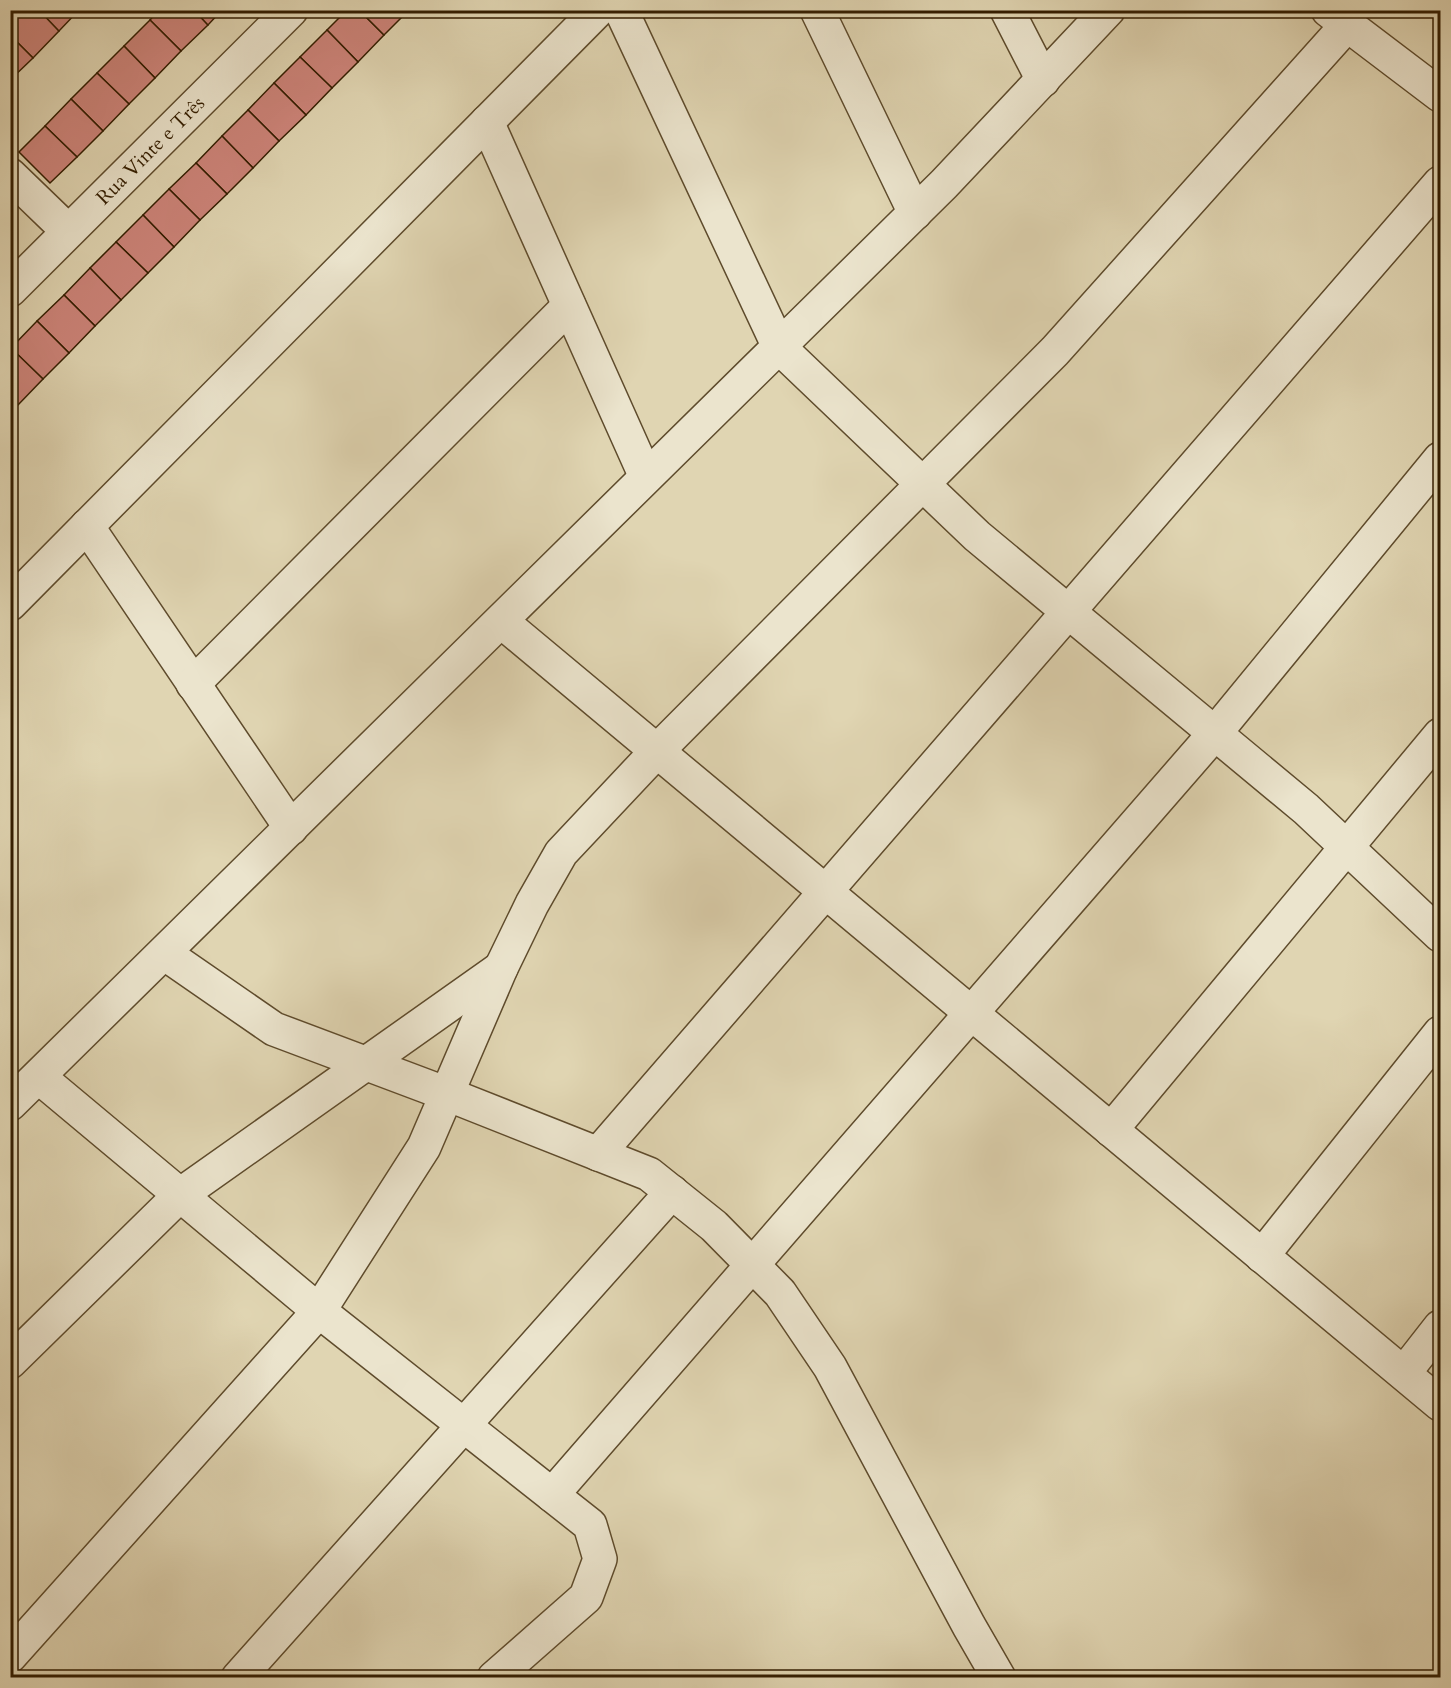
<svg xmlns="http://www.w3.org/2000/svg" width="1451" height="1688" font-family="Cardo,serif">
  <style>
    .building { fill: #cd847a; stroke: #331d00; stroke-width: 1.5 }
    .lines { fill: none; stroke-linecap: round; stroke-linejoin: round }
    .minor-casing { stroke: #5e4b2c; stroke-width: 36 }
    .minor { stroke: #ebe4cd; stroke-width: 33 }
    .labels { text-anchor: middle; stroke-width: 4.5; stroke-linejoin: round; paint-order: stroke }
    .street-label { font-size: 20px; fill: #331d00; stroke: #ebe4cd }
  </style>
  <rect width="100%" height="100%" fill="#e0d5b2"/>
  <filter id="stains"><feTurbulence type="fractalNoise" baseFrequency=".00333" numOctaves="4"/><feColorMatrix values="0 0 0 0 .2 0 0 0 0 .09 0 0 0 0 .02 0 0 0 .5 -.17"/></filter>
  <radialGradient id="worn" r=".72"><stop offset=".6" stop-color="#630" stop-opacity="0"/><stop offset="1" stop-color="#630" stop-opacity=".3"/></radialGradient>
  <g class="building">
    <polygon points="17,10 39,10 59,31 33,58 10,35 10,17"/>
    <polygon points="39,10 79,10 59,31"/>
    <polygon points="159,10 194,10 208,25 181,51 150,20"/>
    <polygon points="194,10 222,10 208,25"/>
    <polygon points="347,10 359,10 384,35 358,62 327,30"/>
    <polygon points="359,10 409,10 384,35"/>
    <polygon points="150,20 181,51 155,78 124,46"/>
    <polygon points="327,30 358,62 332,88 300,57"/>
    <polygon points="10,35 33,58 10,80"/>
    <polygon points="124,46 155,78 129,104 97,73"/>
    <polygon points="300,57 332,88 306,115 274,83"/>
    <polygon points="97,73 129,104 103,131 71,99"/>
    <polygon points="274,83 306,115 279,141 248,110"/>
    <polygon points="71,99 103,131 77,157 45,126"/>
    <polygon points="248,110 279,141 253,168 222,136"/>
    <polygon points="45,126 77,157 50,183 19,152"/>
    <polygon points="222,136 253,168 227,194 196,163"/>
    <polygon points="196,163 227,194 200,220 169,189"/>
    <polygon points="169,189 200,220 174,247 143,215"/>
    <polygon points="143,215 174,247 148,273 116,242"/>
    <polygon points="116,242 148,273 121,300 90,268"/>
    <polygon points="90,268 121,300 95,326 64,295"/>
    <polygon points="64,295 95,326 69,353 37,321"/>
    <polygon points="37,321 69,353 43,379 11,348"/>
    <polygon points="11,348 43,379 17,406 10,400"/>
  </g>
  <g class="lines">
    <g class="minor-casing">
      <g id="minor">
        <polyline points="621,10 779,347 977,536 1306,809 1440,935"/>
        <polyline points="817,10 915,213"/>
        <polyline points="1007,10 1043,80"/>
        <polyline points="1328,10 1440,95"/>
        <polyline points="487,122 646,477"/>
        <polyline points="10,175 68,231"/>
        <polyline points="10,290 291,10"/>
        <polyline points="87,526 291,828"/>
        <polyline points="10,604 598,10"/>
        <polyline points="501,621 1440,1404"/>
        <polyline points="193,684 569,306"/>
        <polyline points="164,953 274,1029 447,1094 649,1174 714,1226 780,1293 830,1367 969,1626 999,1678"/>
        <polyline points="39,1077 319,1311 590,1525 600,1559 586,1597 494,1678"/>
        <polyline points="10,1104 944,184 1108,10"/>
        <polyline points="1111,1130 1440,735"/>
        <polyline points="598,1154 1440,183"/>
        <polyline points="1262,1256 1440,1033"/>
        <polyline points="10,1362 180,1195 501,968"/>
        <polyline points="1404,1373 1440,1327"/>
        <polyline points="552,1495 1215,733 1440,459"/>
        <polyline points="10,1656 319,1311 424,1147 501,968 532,904 561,853 657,751 1055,351 1347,25"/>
        <polyline points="238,1678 672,1192"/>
      </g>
    </g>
    <use href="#minor" class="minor"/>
  </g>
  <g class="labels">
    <g class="street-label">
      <text transform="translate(150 150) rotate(-45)" y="7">Rua Vinte e Três</text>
    </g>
  </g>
  <rect width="1451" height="1688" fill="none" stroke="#e0d5b2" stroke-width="36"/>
  <rect x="12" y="12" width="1427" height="1664" fill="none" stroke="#331d00" stroke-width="3"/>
  <rect x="18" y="18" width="1415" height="1652" fill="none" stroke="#331d00" stroke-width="1.5"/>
  <rect width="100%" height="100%" filter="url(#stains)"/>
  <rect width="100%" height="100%" fill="url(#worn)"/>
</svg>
